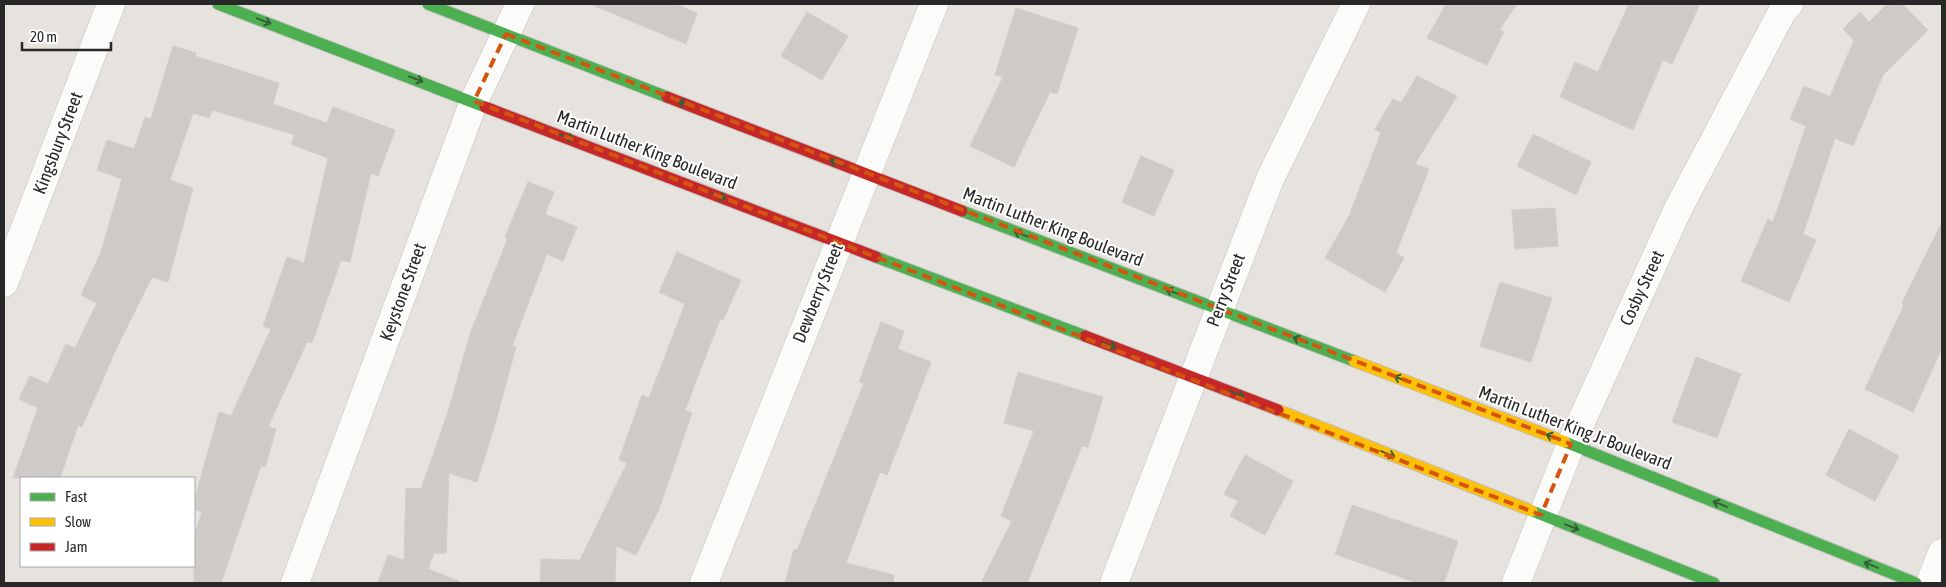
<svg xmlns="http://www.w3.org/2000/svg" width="1946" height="587" font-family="'Asap Condensed',sans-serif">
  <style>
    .building { fill: #cdcac7; stroke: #d1ceca }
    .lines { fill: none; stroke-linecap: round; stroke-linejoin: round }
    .street-casing { stroke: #c0bfbf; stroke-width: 29 }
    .fast-casing { stroke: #c0bfbf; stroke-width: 13 }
    .slow-casing { stroke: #c0bfbf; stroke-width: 13 }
    .jam-casing { stroke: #c0bfbf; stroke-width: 13 }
    .street { stroke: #fbfbfa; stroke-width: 28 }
    .fast { stroke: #4caf50; stroke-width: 11 }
    .slow { stroke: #ffc107; stroke-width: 11 }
    .jam { stroke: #c62828; stroke-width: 11 }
    .oneway { stroke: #365e38 }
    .marked { fill: none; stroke: #d5540f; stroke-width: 4; stroke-dasharray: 10 6; stroke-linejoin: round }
    .labels { text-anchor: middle; stroke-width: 4; stroke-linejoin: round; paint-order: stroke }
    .street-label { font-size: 18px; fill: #282828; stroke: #fff }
  </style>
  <rect width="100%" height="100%" fill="#e6e2de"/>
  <g class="building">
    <polygon points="590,4 675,4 697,13 686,44"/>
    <polygon points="1446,4 1517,4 1499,30 1504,32 1487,65 1427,38"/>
    <polygon points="1629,4 1700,4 1672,64 1663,60 1633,130 1560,97 1575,62 1598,72"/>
    <polygon points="1887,4 1902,4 1928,30 1883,75 1853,146 1835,138 1803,234 1816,240 1789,302 1741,281 1768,219 1773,222 1806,126 1790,119 1804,86 1830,97 1854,40 1843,29 1860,12 1869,22"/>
    <polygon points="1016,8 1078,28 1057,94 1050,92 1014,167 970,146 1003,77 995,75"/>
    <polygon points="807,12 848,36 822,80 781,56"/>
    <polygon points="173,46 196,53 195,56 279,83 273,104 327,123 333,107 395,130 378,176 371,173 350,262 341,260 312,343 307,342 268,427 276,429 265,467 261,466 221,583 194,583 194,536 202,512 194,509 194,502 219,412 231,416 271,329 263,326 287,257 304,263 328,158 291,144 295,135 212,110 209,118 193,113 170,180 193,188 168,282 152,277 117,347 82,427 78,425 60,478 13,478 38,408 19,399 30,376 48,384 66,344 75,348 97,303 81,295 101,252 122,179 97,170 107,140 134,149 145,117 151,119"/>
    <polygon points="1417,76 1457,96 1415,164 1429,169 1396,253 1404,258 1385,292 1325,258 1349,216 1381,133 1375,129 1393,99 1401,103"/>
    <polygon points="1533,134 1591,162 1576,195 1517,166"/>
    <polygon points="1141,156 1174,170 1154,216 1122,202"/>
    <polygon points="528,182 554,192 545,214 577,227 563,261 547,254 512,346 516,347 495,424 477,482 449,473 446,553 434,553 428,569 459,581 458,583 378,583 388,555 404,560 406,488 421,489 449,409 470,334 508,238 505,237"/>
    <polygon points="1555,208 1558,246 1515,249 1512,210"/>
    <polygon points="1942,222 1942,348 1913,412 1865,389 1904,305 1902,303"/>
    <polygon points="677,252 741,280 723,320 720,319 685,410 692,413 659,509 636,555 616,546 615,583 540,583 541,559 580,560 627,463 619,460 642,395 649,398 685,304 659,292"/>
    <polygon points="1500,282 1552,298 1531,362 1480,346"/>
    <polygon points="881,322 904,331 898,349 931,362 887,475 880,472 846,563 894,575 893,583 785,583 794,549 797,550 864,383 859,382"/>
    <polygon points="1696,357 1741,374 1717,438 1672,422"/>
    <polygon points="1018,372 1103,397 1088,447 1082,446 1027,583 981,583 1012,521 1001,516 1034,431 1004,423"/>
    <polygon points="1849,429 1899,456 1875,501 1826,475"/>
    <polygon points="1245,455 1293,481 1265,535 1230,516 1238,501 1224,494"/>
    <polygon points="1352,505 1458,541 1444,583 1417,583 1335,554"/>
  </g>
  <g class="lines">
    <g class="street-casing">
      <g id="street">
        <polyline points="4,283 111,4"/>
        <polyline points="295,583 474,101 520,4"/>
        <polyline points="704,583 934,4"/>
        <polyline points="1114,583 1270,179 1356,4"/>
        <polyline points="1516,583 1571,444 1678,209 1782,12 1789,4"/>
        <polyline points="1930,583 1942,553"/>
      </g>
    </g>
    <g class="fast-casing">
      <g id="fast">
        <polyline points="218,4 485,107"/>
        <polyline points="428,4 667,97"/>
        <polyline points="962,211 1354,361"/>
        <polyline points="876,257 1085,336"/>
        <polyline points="1565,442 1916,583"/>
        <polyline points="1532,511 1714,583"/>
      </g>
    </g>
    <g class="slow-casing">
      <g id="slow">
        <polyline points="1354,361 1565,442"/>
        <polyline points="1278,410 1532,511"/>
      </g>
    </g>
    <g class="jam-casing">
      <g id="jam">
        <polyline points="667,97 962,211"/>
        <polyline points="485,107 876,257"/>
        <polyline points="1085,336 1278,410"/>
      </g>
    </g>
    <use href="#street" class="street"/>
    <use href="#fast" class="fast"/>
    <use href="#slow" class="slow"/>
    <use href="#jam" class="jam"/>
  </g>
  <defs><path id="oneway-shaft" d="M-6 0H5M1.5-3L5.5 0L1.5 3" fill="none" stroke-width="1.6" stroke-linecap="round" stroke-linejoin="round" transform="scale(1.25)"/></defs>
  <g class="oneway">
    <use href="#oneway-shaft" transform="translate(264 21) rotate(21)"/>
    <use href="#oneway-shaft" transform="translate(416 79) rotate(21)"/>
    <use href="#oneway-shaft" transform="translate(685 104) rotate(-159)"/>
    <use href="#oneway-shaft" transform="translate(567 137) rotate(21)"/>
    <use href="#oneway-shaft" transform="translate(837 163) rotate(-159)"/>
    <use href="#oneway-shaft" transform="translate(719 196) rotate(21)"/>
    <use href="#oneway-shaft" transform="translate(1021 234) rotate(-159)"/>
    <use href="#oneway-shaft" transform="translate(1173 292) rotate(-159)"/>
    <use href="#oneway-shaft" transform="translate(1300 340) rotate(-159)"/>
    <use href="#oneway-shaft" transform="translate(1109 345) rotate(21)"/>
    <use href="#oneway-shaft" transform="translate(1401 379) rotate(-159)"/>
    <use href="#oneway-shaft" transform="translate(1237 394) rotate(22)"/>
    <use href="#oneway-shaft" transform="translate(1553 437) rotate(-159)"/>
    <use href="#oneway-shaft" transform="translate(1388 454) rotate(22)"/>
    <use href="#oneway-shaft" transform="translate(1720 504) rotate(-158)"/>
    <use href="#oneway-shaft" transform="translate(1572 527) rotate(21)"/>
    <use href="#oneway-shaft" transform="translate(1871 565) rotate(-158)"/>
  </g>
  <path class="marked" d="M506,34L1571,444L1541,515L474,101Z"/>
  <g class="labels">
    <g class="street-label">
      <text transform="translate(58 143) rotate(-69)" y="6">Kingsbury Street</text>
      <text transform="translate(647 150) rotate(21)" y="6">Martin Luther King Boulevard</text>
      <text transform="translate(1053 227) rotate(21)" y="6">Martin Luther King Boulevard</text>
      <text transform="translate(1642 288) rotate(-65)" y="6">Cosby Street</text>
      <text transform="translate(1226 290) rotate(-69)" y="6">Perry Street</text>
      <text transform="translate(403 292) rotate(-70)" y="6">Keystone Street</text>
      <text transform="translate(818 293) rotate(-68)" y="6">Dewberry Street</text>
      <text transform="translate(1575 428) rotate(21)" y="6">Martin Luther King Jr Boulevard</text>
    </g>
  </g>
  <rect width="1946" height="587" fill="none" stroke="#282828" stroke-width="10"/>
  <rect x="20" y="477" width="175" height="90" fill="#ffffff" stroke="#a9a9a9"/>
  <rect x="30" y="493" width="25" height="8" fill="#4caf50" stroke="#a9a9a9"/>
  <text x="65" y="502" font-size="15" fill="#282828">Fast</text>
  <rect x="30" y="518" width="25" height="8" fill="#ffc107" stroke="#a9a9a9"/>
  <text x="65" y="527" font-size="15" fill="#282828">Slow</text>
  <rect x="30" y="543" width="25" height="8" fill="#c62828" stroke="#a9a9a9"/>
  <text x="65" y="552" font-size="15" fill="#282828">Jam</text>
  <path d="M22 42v8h89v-8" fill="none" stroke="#282828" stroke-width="2.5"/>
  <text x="30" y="42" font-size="15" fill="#282828" stroke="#ffffff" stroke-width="4" paint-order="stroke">20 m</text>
</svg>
